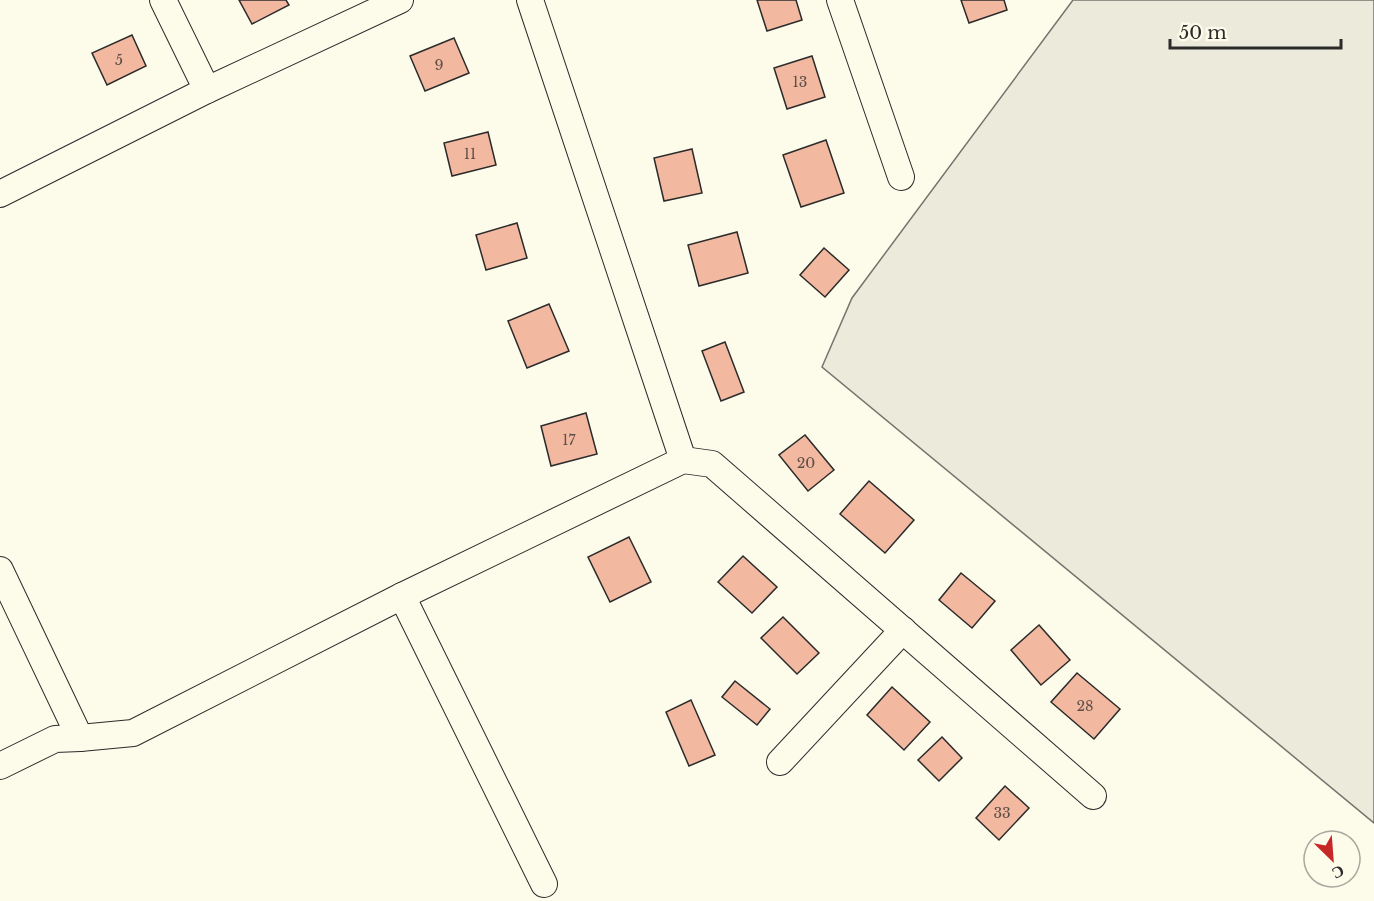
<svg xmlns="http://www.w3.org/2000/svg" width="1374" height="901" font-family="'Libre Baskerville',serif">
  <style>
    .green { fill: #ecebdb; stroke: #74746e; stroke-width: 1.5 }
    .building { fill: #f2b8a0; stroke: #2b2b2b; stroke-width: 1.5 }
    .lines { fill: none; stroke-linecap: round; stroke-linejoin: round }
    .minor-casing { stroke: #2b2b2b; stroke-width: 28 }
    .minor { stroke: #fdfbea; stroke-width: 26 }
    .labels { text-anchor: middle; stroke-width: 4.5; stroke-linejoin: round; paint-order: stroke }
    .number-label { font-size: 14px; fill: #5d4e48 }
  </style>
  <rect width="100%" height="100%" fill="#fdfbea"/>
  <polygon class="green" points="1073,0 1374,0 1374,823 822,367 852,298"/>
  <g class="building">
    <polygon points="239,0 286,0 289,5 252,24"/>
    <polygon points="757,0 796,0 802,20 767,31"/>
    <polygon points="961,0 1004,0 1007,10 969,23"/>
    <polygon points="132,35 146,66 107,85 92,53"/>
    <polygon points="454,38 469,73 425,91 410,56"/>
    <polygon points="812,56 825,97 787,109 774,68"/>
    <polygon points="488,132 496,165 452,176 444,143"/>
    <polygon points="826,140 844,193 801,207 783,155"/>
    <polygon points="692,149 702,193 664,201 654,158"/>
    <polygon points="517,223 527,258 486,270 476,235"/>
    <polygon points="737,232 748,273 699,286 688,245"/>
    <polygon points="824,248 849,270 825,297 800,275"/>
    <polygon points="549,304 569,351 527,368 508,321"/>
    <polygon points="725,342 744,392 721,401 702,351"/>
    <polygon points="586,413 597,454 551,466 541,426"/>
    <polygon points="805,435 834,470 808,491 779,455"/>
    <polygon points="869,481 914,520 885,553 840,514"/>
    <polygon points="629,537 651,582 610,602 588,557"/>
    <polygon points="743,556 777,587 752,613 718,582"/>
    <polygon points="961,573 995,601 972,628 939,600"/>
    <polygon points="783,617 819,653 797,674 761,638"/>
    <polygon points="1039,625 1070,660 1041,685 1011,650"/>
    <polygon points="1077,673 1120,709 1094,739 1051,702"/>
    <polygon points="735,681 770,709 757,725 722,697"/>
    <polygon points="892,687 930,722 904,750 867,715"/>
    <polygon points="691,700 715,755 689,766 666,712"/>
    <polygon points="942,737 962,758 939,781 918,760"/>
    <polygon points="1005,786 1029,808 999,840 976,818"/>
  </g>
  <g class="lines">
    <g class="minor-casing">
      <g id="minor">
        <polyline points="163,0 207,90"/>
        <polyline points="840,0 901,177"/>
        <polyline points="0,194 207,90 400,0"/>
        <polyline points="683,460 712,464 1093,796"/>
        <polyline points="0,570 80,738"/>
        <polyline points="402,596 544,884"/>
        <polyline points="780,762 903,630"/>
        <polyline points="0,766 55,739 80,738 133,733 402,596 683,460 530,0"/>
      </g>
    </g>
    <use href="#minor" class="minor"/>
  </g>
  <g class="labels">
    <g class="number-label">
      <text x="119" y="65">5</text>
      <text x="439" y="70">9</text>
      <text x="800" y="87">13</text>
      <text x="470" y="159">11</text>
      <text x="569" y="445">17</text>
      <text x="806" y="468">20</text>
      <text x="1085" y="711">28</text>
      <text x="1002" y="818">33</text>
    </g>
  </g>
  <g transform="translate(1332 859) rotate(155)"><circle r="28" fill="#fdfbea" stroke="#a9a89e" stroke-width="1.5"/>
  <path d="M0-4.5L10 22L0 15L-10 22Z" fill="#c62828"/>
  <text y="-9" font-size="16" font-weight="bold" text-anchor="middle" fill="#2b2b2b">С</text>
  </g>
  <path d="M1170 39v9h171v-9" fill="none" stroke="#2b2b2b" stroke-width="3"/>
  <text x="1179" y="39" font-size="18" fill="#2b2b2b" stroke="#fdfbea" stroke-width="4.5" paint-order="stroke">50 m</text>
</svg>
